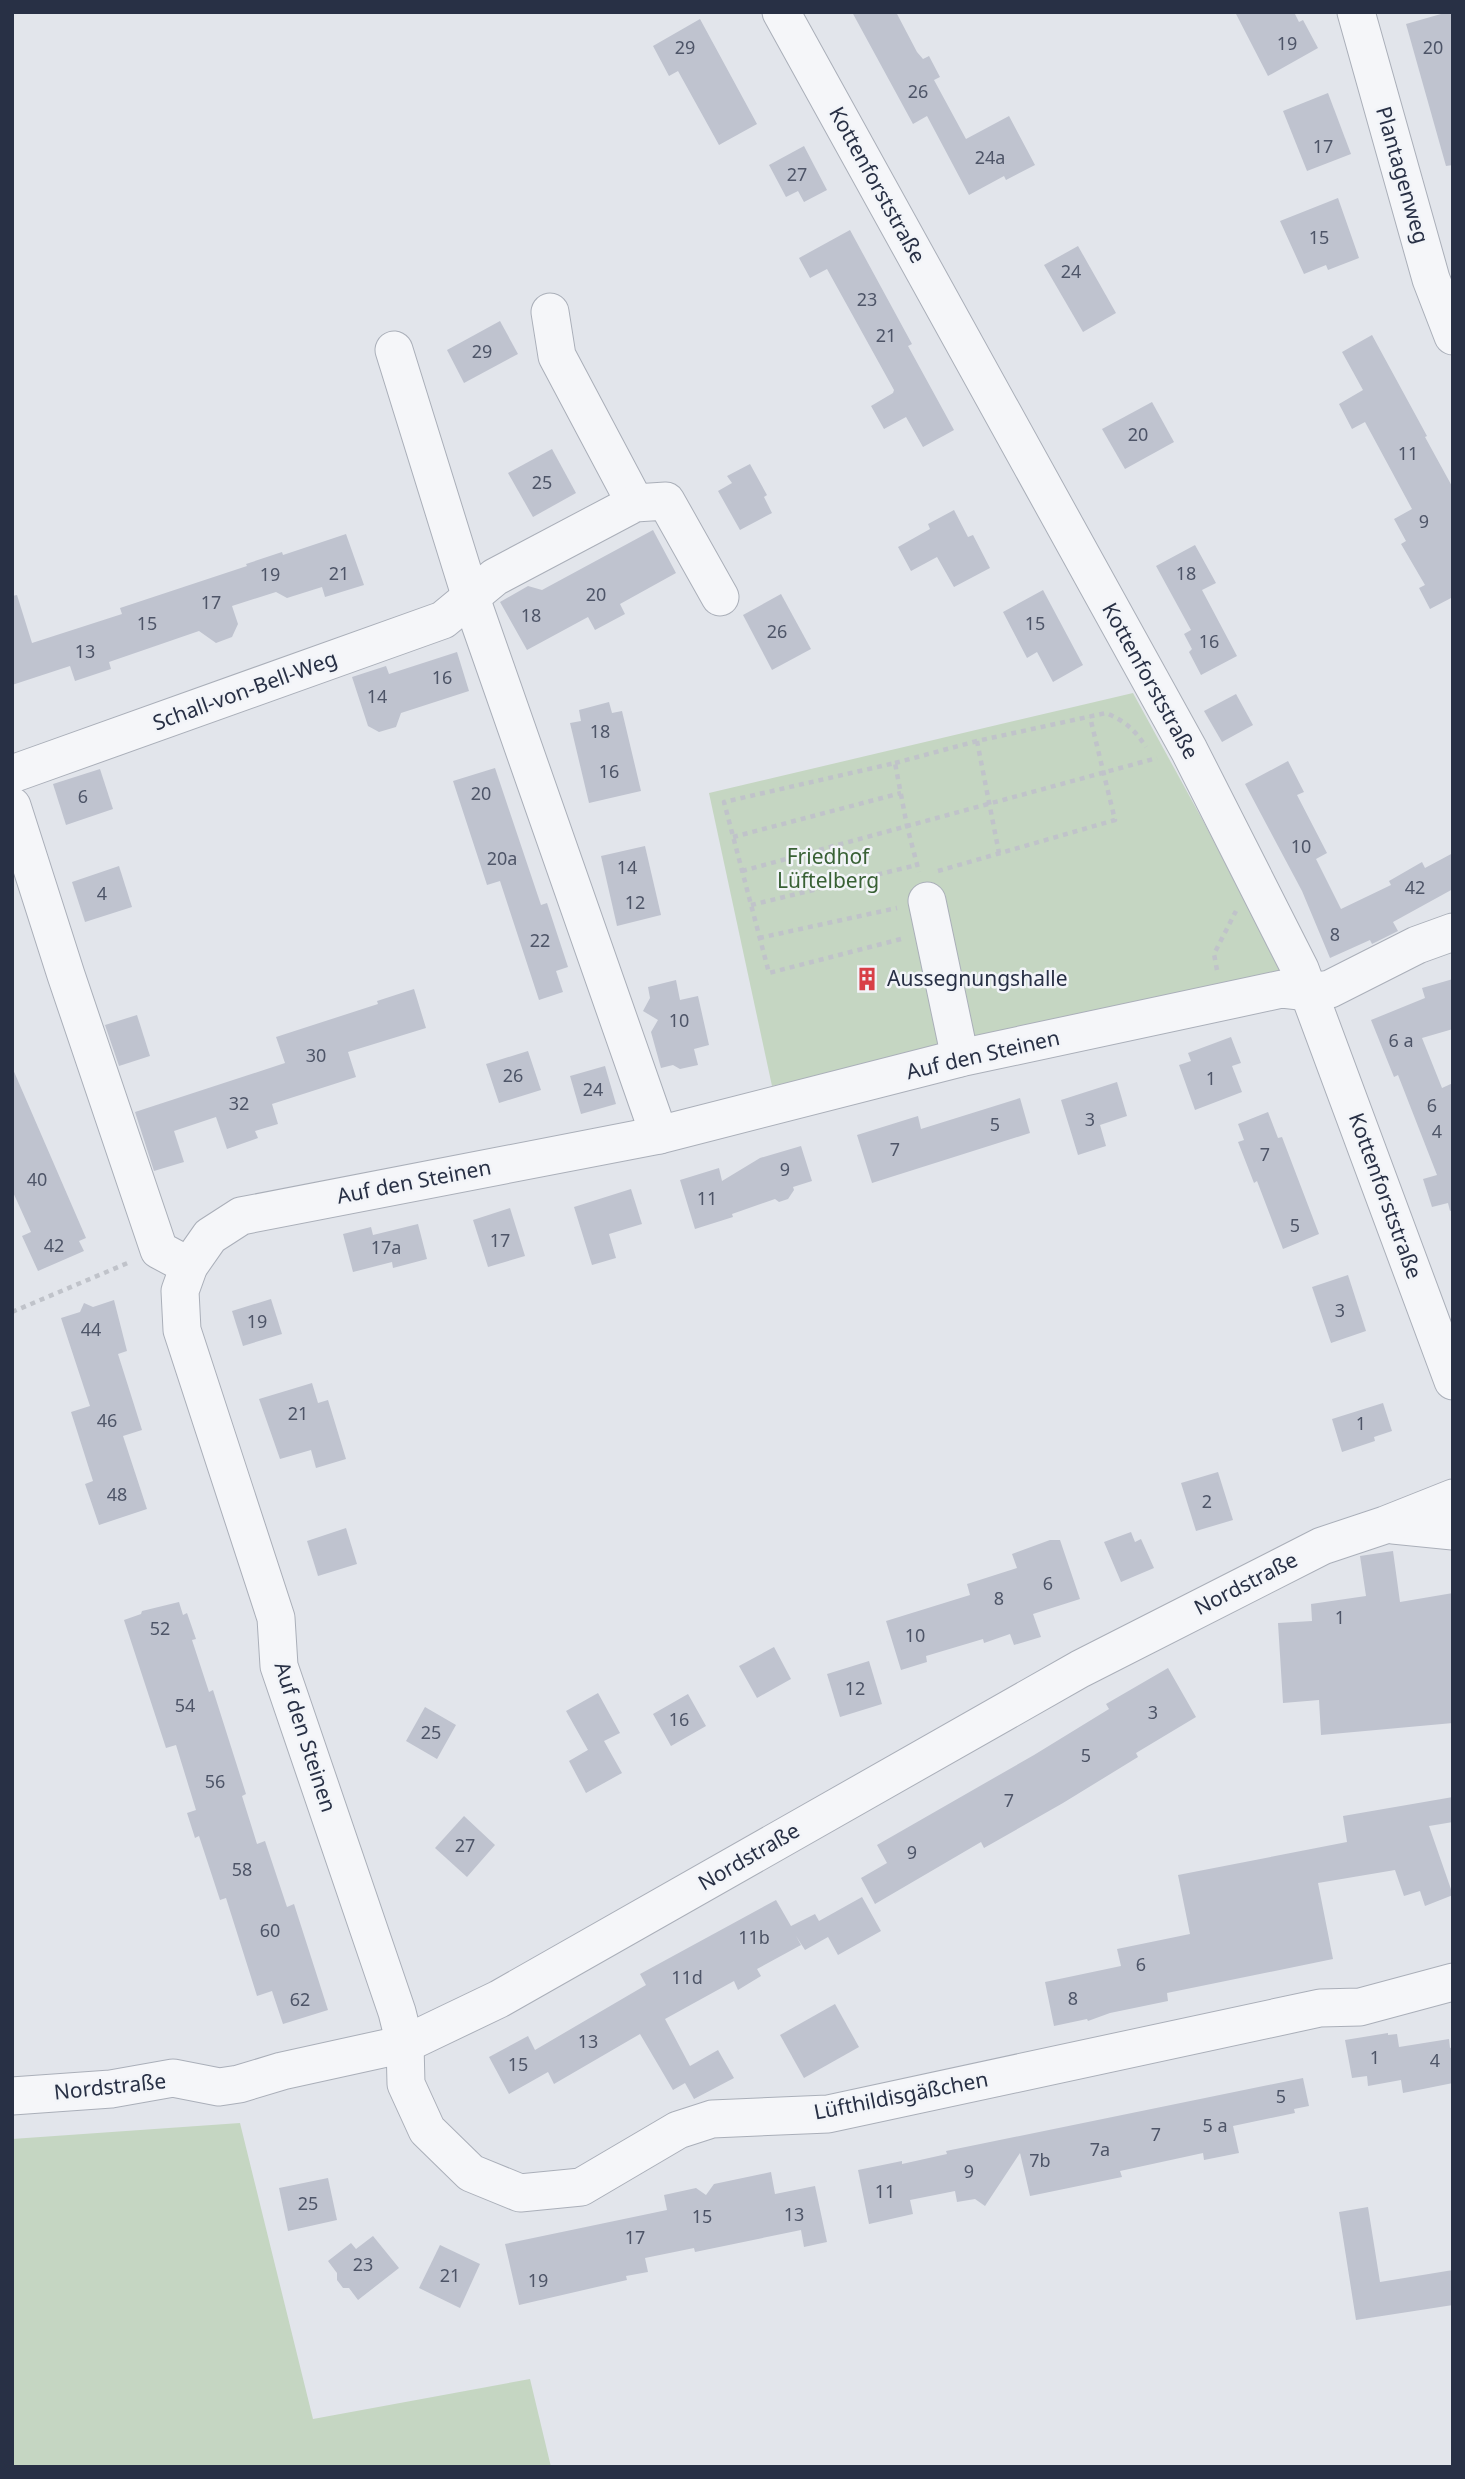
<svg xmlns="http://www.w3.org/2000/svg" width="1465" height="2479" font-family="'Noto Sans',sans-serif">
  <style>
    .green { fill: #c5d6c2 }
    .building { fill: #bfc3cf }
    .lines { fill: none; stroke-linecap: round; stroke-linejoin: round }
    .minor-casing { stroke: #aaafb9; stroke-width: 39 }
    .path { stroke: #c0c3ca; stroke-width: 4.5; stroke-dasharray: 5 5; stroke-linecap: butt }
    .minor { stroke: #f5f6f9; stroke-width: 37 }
    .labels { text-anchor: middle; stroke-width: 5; stroke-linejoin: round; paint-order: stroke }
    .number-label { font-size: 18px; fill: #4e5568 }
    .street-label { font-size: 21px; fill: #283045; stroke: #f2f4f8 }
    .park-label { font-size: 21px; fill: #396135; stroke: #f2f4f8 }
    .poi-label { font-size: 21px; fill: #283045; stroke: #f2f4f8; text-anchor: start }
  </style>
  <rect width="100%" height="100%" fill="#e2e5eb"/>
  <g class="green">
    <polygon points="1133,693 1207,828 1282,974 772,1086 709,793"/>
    <polygon points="240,2123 313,2419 530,2379 551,2467 12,2467 12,2139"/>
  </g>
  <g class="building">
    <polygon points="852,12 896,12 917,52 923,59 929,56 940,77 934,80 966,139 1009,116 1035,165 1006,180 1004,176 969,195 927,116 913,124"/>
    <polygon points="1235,12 1294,12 1299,22 1303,20 1318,48 1268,76"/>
    <polygon points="1448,12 1453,12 1453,165 1446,166 1406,24"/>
    <polygon points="700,19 757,124 719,145 678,71 669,76 653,46"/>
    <polygon points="1328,93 1351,154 1307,171 1283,111"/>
    <polygon points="804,146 827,190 804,202 798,191 786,197 769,165"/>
    <polygon points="1338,198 1359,258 1328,270 1326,265 1304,274 1280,221"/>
    <polygon points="850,230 912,344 908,346 954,430 923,447 906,417 884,429 871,406 893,393 894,390 827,269 810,278 799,258"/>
    <polygon points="1078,246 1116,313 1083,332 1044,265"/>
    <polygon points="500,321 518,354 464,383 447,350"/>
    <polygon points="1372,335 1427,436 1425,437 1453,488 1453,597 1430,609 1419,588 1425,585 1401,544 1406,541 1394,519 1412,509 1365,422 1352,429 1339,404 1363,390 1342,352"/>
    <polygon points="1152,402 1174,442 1125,469 1102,429"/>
    <polygon points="552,449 576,493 533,517 508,473"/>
    <polygon points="750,464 767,495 764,497 772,513 740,530 718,491 732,483 727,476"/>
    <polygon points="954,510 968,537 973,535 990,568 954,587 937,557 911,571 898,547 930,529 928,524"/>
    <polygon points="653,530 676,573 620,604 625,614 595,630 588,617 527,650 500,602 528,586 542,590"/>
    <polygon points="346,534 364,585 325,597 322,587 287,598 276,592 232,606 238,624 232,637 216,643 199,631 109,662 111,669 75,681 70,666 12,685 12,596 17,595 32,643 122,614 120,608 247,566 246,564 282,552 283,555"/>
    <polygon points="1195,545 1216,583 1202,590 1237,656 1201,675 1189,652 1192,649 1184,634 1191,630 1156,566"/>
    <polygon points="1043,590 1083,665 1053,682 1037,652 1027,658 1003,612"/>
    <polygon points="781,594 811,649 772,670 743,615"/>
    <polygon points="457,652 469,691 401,713 396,727 379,732 368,726 352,677 386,666 389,674"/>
    <polygon points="1236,694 1253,725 1222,742 1204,711"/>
    <polygon points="609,702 612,713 622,711 641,791 589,803 570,723 581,721 579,710"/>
    <polygon points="1288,761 1304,792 1297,795 1327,853 1316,859 1341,909 1391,885 1389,881 1422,862 1425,868 1453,853 1453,889 1393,922 1398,931 1372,944 1370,940 1330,958 1302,891 1245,784"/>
    <polygon points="495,768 541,905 547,903 568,967 556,971 563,992 539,1000 500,881 487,885 453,781"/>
    <polygon points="100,769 113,809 66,825 53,784"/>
    <polygon points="645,846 661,915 617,926 601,856"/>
    <polygon points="119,866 132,907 85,922 72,882"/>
    <polygon points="1453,979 1453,1029 1422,1038 1442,1088 1453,1083 1453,1210 1450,1211 1448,1203 1432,1207 1423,1179 1437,1175 1398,1075 1394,1077 1371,1020 1425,998 1422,988"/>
    <polygon points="676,980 680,1000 698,996 709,1045 694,1049 698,1065 680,1069 673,1065 661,1068 651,1032 658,1020 643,1011 650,998 648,987"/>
    <polygon points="414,989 426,1028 348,1052 356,1077 272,1104 278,1124 255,1131 258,1138 227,1149 216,1117 174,1131 184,1162 154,1171 135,1112 285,1063 276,1037 378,1004 377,1001"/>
    <polygon points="137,1015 150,1056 119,1066 105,1025"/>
    <polygon points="1231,1037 1241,1063 1232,1066 1242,1092 1195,1110 1179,1065 1191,1061 1188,1053"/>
    <polygon points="528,1051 541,1090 499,1103 486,1064"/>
    <polygon points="605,1066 616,1104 581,1114 570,1076"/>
    <polygon points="12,1067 86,1238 79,1241 84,1251 38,1271 22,1236 31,1232 12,1190"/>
    <polygon points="1117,1082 1127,1116 1100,1125 1106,1146 1078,1155 1061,1100"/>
    <polygon points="1020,1098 1030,1133 872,1183 857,1135 918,1116 921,1129"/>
    <polygon points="1268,1112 1278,1138 1282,1137 1319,1234 1283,1249 1257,1181 1254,1183 1238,1142 1244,1140 1238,1124"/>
    <polygon points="801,1146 812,1181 793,1187 794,1190 788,1199 779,1202 775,1199 732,1214 733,1217 695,1229 680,1180 719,1168 722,1181 760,1158"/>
    <polygon points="631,1189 642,1224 609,1234 616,1258 592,1265 574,1207"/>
    <polygon points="510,1208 525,1256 488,1267 473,1220"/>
    <polygon points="418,1224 427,1259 393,1268 392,1262 353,1272 343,1234 371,1227 373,1235"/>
    <polygon points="1348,1275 1366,1331 1331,1343 1312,1287"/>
    <polygon points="271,1299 282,1334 243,1346 232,1311"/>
    <polygon points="114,1300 127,1351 118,1354 142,1430 123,1436 147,1509 99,1525 85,1484 93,1481 71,1412 90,1406 61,1318 80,1312 84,1303 93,1307"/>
    <polygon points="312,1383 318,1403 328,1400 346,1459 316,1468 311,1450 280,1459 259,1399"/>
    <polygon points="1383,1403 1392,1431 1374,1437 1375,1441 1342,1452 1332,1419"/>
    <polygon points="1218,1472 1233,1520 1196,1531 1181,1483"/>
    <polygon points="346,1528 357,1564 318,1576 307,1541"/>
    <polygon points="1131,1532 1135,1542 1141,1539 1154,1568 1121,1582 1104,1542"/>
    <polygon points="1050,1540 1060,1540 1080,1599 1033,1614 1041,1637 1014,1645 1010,1634 984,1643 983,1639 926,1656 927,1662 901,1670 886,1621 970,1595 967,1584 1017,1568 1012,1554"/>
    <polygon points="1393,1551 1400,1602 1453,1593 1453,1723 1321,1735 1319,1700 1283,1703 1278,1623 1312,1621 1311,1604 1366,1596 1360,1556"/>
    <polygon points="179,1602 183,1615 187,1613 196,1639 192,1640 209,1692 213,1690 246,1794 242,1796 257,1844 265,1841 287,1907 294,1904 328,2010 283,2024 272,1991 257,1996 226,1898 220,1900 199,1836 195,1838 187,1813 196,1810 176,1745 166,1748 124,1620 141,1614 142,1611"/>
    <polygon points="774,1647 791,1679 757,1698 739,1666"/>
    <polygon points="869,1661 882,1704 840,1717 827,1674"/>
    <polygon points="1168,1668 1196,1717 1136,1753 1138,1757 1063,1803 984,1848 981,1842 875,1904 861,1878 887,1863 877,1845 1034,1755 1109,1709 1106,1704"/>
    <polygon points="598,1693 620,1733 604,1741 622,1773 586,1793 569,1761 593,1747 588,1750 566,1711"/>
    <polygon points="688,1694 706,1726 671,1746 653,1714"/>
    <polygon points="425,1707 456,1725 437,1759 406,1741"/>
    <polygon points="1453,1797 1453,1822 1429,1826 1453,1895 1425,1906 1420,1891 1404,1896 1395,1870 1318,1883 1333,1959 1167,1993 1168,2001 1110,2013 1088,2021 1087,2019 1054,2026 1045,1982 1121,1966 1117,1949 1190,1934 1178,1875 1347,1842 1343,1816"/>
    <polygon points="464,1816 495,1845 467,1877 435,1848"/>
    <polygon points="862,1897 881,1931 838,1955 828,1937 805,1950 796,1936 801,1945 757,1969 761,1976 738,1990 734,1981 665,2019 690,2066 718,2050 734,2078 694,2099 685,2083 673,2090 640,2034 554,2084 548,2072 509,2094 489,2057 528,2036 535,2050 646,1985 640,1974 776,1900 791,1926 815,1914 819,1921"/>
    <polygon points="835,2004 859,2047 804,2078 780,2035"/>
    <polygon points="1388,2033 1388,2035 1397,2034 1399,2047 1449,2039 1450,2048 1453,2047 1453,2083 1403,2093 1401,2080 1368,2086 1367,2076 1352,2078 1345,2040"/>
    <polygon points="1303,2078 1309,2106 1294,2109 1295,2113 1233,2126 1239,2153 1204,2160 1203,2153 1120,2171 1122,2177 1030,2196 1020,2153 985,2206 975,2199 957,2202 955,2191 910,2200 913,2214 869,2224 858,2170 902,2161 902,2164 947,2154 946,2151"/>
    <polygon points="771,2172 775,2194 815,2186 827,2242 804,2247 801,2230 695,2252 694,2248 645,2258 648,2272 626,2276 627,2280 519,2305 505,2244 667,2210 664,2195 696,2188 706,2195 714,2184"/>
    <polygon points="328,2178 337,2220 288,2231 279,2188"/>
    <polygon points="1368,2207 1380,2282 1453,2270 1453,2305 1356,2320 1339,2212"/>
    <polygon points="373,2236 399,2268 358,2300 349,2288 343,2288 337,2280 337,2273 328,2261 351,2243 356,2249"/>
    <polygon points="440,2245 480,2264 460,2308 419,2288"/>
  </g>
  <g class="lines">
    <g class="minor-casing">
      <g id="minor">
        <polyline points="781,12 1189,750 1300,969 1453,1381"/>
        <polyline points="1356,12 1431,279 1453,336"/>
        <polyline points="550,312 557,356 635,503"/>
        <polyline points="394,350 471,598 659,1135"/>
        <polyline points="12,774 443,620 495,577 635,503 666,501 720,597"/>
        <polyline points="12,806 66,975 159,1250 189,1266"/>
        <polyline points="927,901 960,1058"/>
        <polyline points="1453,932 1417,945 1330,989 1309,992 1282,989 960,1058 659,1135 241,1216 210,1236 189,1266 180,1291 182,1330 276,1618 279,1666 397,2012 405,2044 406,2084 427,2130 471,2173 520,2193 581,2187 678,2130 712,2119 828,2114 1320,2008 1360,2007 1453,1982"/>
        <polyline points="1393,1525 1453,1531"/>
        <polyline points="12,2096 111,2089 173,2078 219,2087 239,2084 282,2071 405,2044 499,1999 1080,1669 1322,1546 1385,1525 1453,1498"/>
      </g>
    </g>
    <g class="path">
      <polyline points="977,741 999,853"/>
      <path d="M895,763L977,741L1106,713C1125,721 1135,730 1146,747"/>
      <polyline points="733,837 901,793"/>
      <polyline points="742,871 1157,758"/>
      <polyline points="938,871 1115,820 1090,717"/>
      <polyline points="751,905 917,865"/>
      <polyline points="759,938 897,908"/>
      <polyline points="901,939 769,973 724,802 895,763 907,826 919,872"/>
      <polyline points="1217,970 1214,954 1236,911"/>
      <polyline points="12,1312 130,1262"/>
    </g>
    <use href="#minor" class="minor"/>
  </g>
  <defs>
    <g id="building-bare" transform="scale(1.89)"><path d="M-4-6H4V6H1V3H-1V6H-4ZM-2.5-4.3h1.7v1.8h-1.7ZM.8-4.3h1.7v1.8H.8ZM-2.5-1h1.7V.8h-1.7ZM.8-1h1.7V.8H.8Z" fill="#d83f46" stroke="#f2f4f8" stroke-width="2.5" paint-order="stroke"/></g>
  </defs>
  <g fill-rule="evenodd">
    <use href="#building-bare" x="867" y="979"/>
  </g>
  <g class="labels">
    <g class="number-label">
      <text x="1287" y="50">19</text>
      <text x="685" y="54">29</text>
      <text x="1433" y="54">20</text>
      <text x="918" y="98">26</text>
      <text x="1323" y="153">17</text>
      <text x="990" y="164">24a</text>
      <text x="797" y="181">27</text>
      <text x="1319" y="244">15</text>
      <text x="1071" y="278">24</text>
      <text x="867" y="306">23</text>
      <text x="886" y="342">21</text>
      <text x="482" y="358">29</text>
      <text x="1138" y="441">20</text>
      <text x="1408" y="460">11</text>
      <text x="542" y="489">25</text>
      <text x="1424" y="528">9</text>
      <text x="339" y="580">21</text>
      <text x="1186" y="580">18</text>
      <text x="270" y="581">19</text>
      <text x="596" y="601">20</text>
      <text x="211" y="609">17</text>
      <text x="531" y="622">18</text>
      <text x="147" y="630">15</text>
      <text x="1035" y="630">15</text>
      <text x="777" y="638">26</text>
      <text x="1209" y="648">16</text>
      <text x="85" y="658">13</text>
      <text x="442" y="684">16</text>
      <text x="377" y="703">14</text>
      <text x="600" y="738">18</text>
      <text x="609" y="778">16</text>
      <text x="481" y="800">20</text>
      <text x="83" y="803">6</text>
      <text x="1301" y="853">10</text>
      <text x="502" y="865">20a</text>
      <text x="627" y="874">14</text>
      <text x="1415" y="894">42</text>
      <text x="102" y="900">4</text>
      <text x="635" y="909">12</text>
      <text x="1335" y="941">8</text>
      <text x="540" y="947">22</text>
      <text x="679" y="1027">10</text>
      <text x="1401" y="1047">6 a</text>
      <text x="316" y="1062">30</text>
      <text x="513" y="1082">26</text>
      <text x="1211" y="1085">1</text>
      <text x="593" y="1096">24</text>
      <text x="239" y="1110">32</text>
      <text x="1432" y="1112">6</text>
      <text x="1090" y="1126">3</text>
      <text x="995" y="1131">5</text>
      <text x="1437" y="1138">4</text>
      <text x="895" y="1156">7</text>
      <text x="1265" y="1161">7</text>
      <text x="785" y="1176">9</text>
      <text x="37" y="1186">40</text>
      <text x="707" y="1205">11</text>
      <text x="1295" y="1232">5</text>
      <text x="500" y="1247">17</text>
      <text x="54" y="1252">42</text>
      <text x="386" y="1254">17a</text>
      <text x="1340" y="1317">3</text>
      <text x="257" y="1328">19</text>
      <text x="91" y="1336">44</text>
      <text x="298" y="1420">21</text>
      <text x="107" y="1427">46</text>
      <text x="1361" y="1430">1</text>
      <text x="117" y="1501">48</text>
      <text x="1207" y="1508">2</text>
      <text x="1048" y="1590">6</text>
      <text x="999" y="1605">8</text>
      <text x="1340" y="1624">1</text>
      <text x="160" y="1635">52</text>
      <text x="915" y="1642">10</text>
      <text x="855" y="1695">12</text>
      <text x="185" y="1712">54</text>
      <text x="1153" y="1719">3</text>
      <text x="679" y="1726">16</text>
      <text x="431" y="1739">25</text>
      <text x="1086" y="1762">5</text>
      <text x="215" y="1788">56</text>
      <text x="1009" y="1807">7</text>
      <text x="465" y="1852">27</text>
      <text x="912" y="1859">9</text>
      <text x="242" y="1876">58</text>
      <text x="270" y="1937">60</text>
      <text x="754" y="1944">11b</text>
      <text x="1141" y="1971">6</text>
      <text x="687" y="1984">11d</text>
      <text x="1073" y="2005">8</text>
      <text x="300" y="2006">62</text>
      <text x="588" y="2048">13</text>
      <text x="1375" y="2064">1</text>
      <text x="1435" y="2067">4</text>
      <text x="518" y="2071">15</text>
      <text x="1281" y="2103">5</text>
      <text x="1215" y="2132">5 a</text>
      <text x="1156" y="2141">7</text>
      <text x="1100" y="2156">7a</text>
      <text x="1040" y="2167">7b</text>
      <text x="969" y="2178">9</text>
      <text x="885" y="2198">11</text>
      <text x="308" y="2210">25</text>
      <text x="794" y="2221">13</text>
      <text x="702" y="2223">15</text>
      <text x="635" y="2244">17</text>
      <text x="363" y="2271">23</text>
      <text x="450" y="2282">21</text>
      <text x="538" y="2287">19</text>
    </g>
    <g class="street-label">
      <text transform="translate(1402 175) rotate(74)" y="7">Plantagenweg</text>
      <text transform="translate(877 185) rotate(61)" y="7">Kottenforststraße</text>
      <text transform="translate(1150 681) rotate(61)" y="7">Kottenforststraße</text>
      <text transform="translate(245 691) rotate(-20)" y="7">Schall-von-Bell-Weg</text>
      <text transform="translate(983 1055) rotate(-13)" y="7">Auf den Steinen</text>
      <text transform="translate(414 1182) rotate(-11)" y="7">Auf den Steinen</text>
      <text transform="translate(1385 1196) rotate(70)" y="7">Kottenforststraße</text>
      <text transform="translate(1246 1584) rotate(-27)" y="7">Nordstraße</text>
      <text transform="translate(305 1737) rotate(72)" y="7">Auf den Steinen</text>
      <text transform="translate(749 1857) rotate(-30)" y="7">Nordstraße</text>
      <text transform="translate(110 2087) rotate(-6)" y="7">Nordstraße</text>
      <text transform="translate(901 2096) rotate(-11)" y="7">Lüfthildisgäßchen</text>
    </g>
    <g class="park-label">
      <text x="828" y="864">Friedhof<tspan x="828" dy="24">Lüftelberg</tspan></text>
    </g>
    <g class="poi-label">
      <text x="887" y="986">Aussegnungshalle</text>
    </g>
  </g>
  <rect width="1465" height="2479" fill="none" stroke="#283045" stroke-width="28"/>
</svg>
